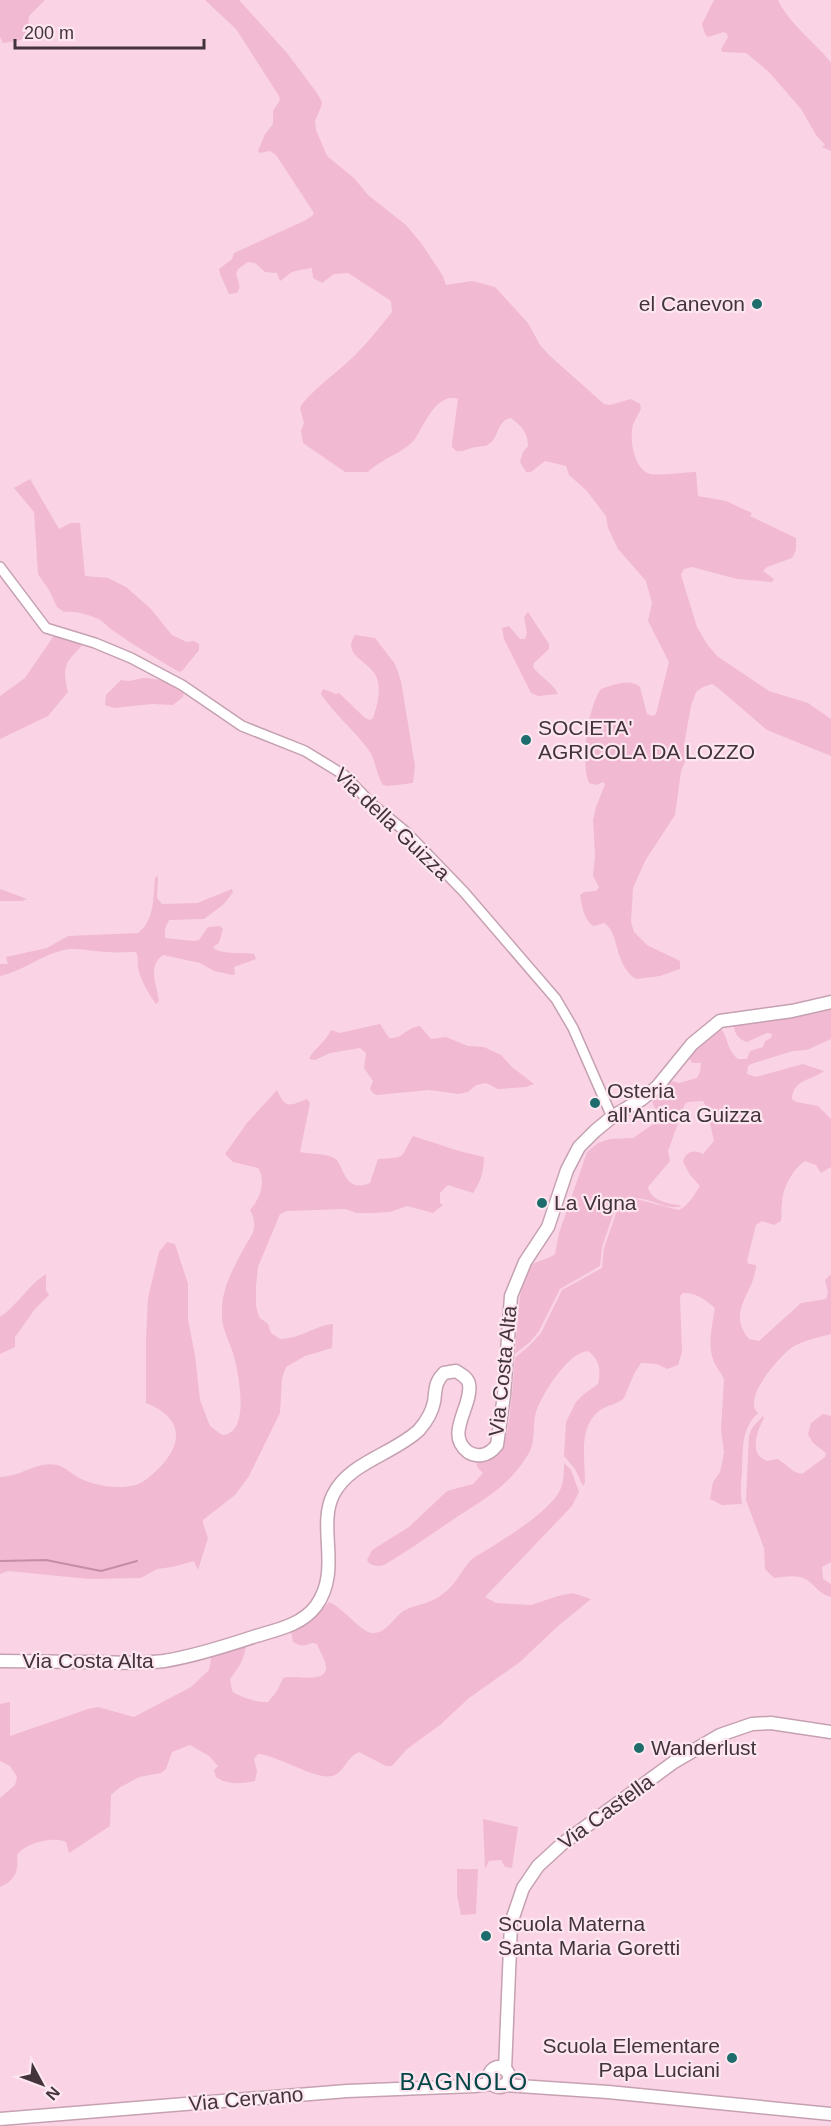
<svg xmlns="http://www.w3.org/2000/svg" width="831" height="2126" font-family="Arial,sans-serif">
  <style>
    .green { fill: #f1b9d2 }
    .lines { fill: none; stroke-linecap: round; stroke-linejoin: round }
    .stream { stroke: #c78da8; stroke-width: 2 }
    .minor-casing { stroke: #c5a1b1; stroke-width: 12 }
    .major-casing { stroke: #c5a1b1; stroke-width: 15 }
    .minor { stroke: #fff; stroke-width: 9 }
    .major { stroke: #fff; stroke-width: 12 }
    .poi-dot { fill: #1f6c6d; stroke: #fde6f0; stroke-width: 2 }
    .labels { text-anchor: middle; stroke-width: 4.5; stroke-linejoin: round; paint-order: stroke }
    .poi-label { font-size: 21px; fill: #42343a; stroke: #fde6f0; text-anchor: start }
    .street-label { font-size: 21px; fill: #42343a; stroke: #fde6f0 }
    .quarter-label { font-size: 24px; letter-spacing: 1.5px; fill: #024648; stroke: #fde6f0 }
  </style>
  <rect width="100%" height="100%" fill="#fad4e5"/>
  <g class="green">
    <path d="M0,0H45L29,16C27,41 29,39 3,43L0,37Z"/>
    <path d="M205,0H239L287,53L317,93L322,102L321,107L315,121L316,130L327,156L354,178L368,195L406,225L421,243L443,276L446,285L472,281L495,287L528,323L540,345L549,355L604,404L610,405L631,399L640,404L641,408C639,414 635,419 633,425C629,439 634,470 650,474C657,476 687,472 696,472L698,496L726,501L752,513L750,516L796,538V550L792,558L767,567L763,571L774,579L772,582L737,579L692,567L684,569L681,575L697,627L707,644L717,656L769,691L808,703L831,719V756L767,730L718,688L712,684L703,687L696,692L691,706L684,745L685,762L681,771L675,815L645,861L633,888L631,922L634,932L647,945L680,961V969L660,976L636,979C613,964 620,932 604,923L594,926C584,921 582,906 580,895L584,892L596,891L599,887L593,876L595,855L593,820L596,807L605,784L603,782L596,785L589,783C580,763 588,706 601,689C614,685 629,678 640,687L647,714L653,716L656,714L669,662L648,621L652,603L646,581L618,549L608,528L606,516L586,490L569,475L566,466L545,461L531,472H526L520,462L523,452L528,446C528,432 521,426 511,418C495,421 500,441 485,446C483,446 477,447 475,447C467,449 464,452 456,451L452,447V443L458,399C436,392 424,426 415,439C404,453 382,458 368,472H345L303,443L301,431L304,423L300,408L302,404C316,387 335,374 351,359C366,345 379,328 392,312L391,301L348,273L334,274L322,283L313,278L312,268C306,269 298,270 292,272C288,274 284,279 280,281L277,273L265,272L255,263L248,262L238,269L236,274C238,281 242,286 237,293L229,294L220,274L219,269L232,259L234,253L304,221L312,216L314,213L276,155L270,151L260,153L258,151L265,134L273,124V111L280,100L279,96L236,29Z"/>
    <path d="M714,0H778C788,22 813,41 829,60L831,63V151L822,147L825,145L816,135L801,109L769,72L746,53L722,52L721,49L728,37L727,34L724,32L708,37L705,34L702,24Z"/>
    <path d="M30,479L59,529L71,523H80L85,576L108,578L126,587L150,608L172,635L187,642L194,641L199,644V650L182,671L179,672C158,659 136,647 115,632C108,628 103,620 96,618C86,614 75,611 64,612L57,607L49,590L38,574L34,512L14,488Z"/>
    <path d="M528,612L549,644V649L534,663L533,667C541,678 552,682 558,694L538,696L531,693L504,639L502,628L509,626L520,639H525L527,633L524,617Z"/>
    <path d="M55,634L86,641C67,662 61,663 68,692L48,716L0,739V696L25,678Z"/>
    <path d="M355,635L375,638L395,664L401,681L415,766L413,783L388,786L383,785C376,774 376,760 368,749C354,730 334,714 321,694L323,689L336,694L339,693L365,718L370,720L373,718C377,706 382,689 376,676C369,661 341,655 355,635Z"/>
    <path d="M143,678C157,678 173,683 184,692L183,697L173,705L152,704L114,708L105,705L106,695L121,680L129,681Z"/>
    <path d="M158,876L157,898L162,904L197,903L232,889L233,892L224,904L204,919L169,920L165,929V938L193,941L199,940L208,927L220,926L223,929L219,943L213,947C219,955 242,952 254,954L256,959L234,967L235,974L233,975L214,971L200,963L163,955C147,966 157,985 159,1001L156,1004C149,995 140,979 138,967C137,961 139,958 136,952C126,952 117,953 107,952C92,952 76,946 60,951C38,957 23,971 0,976V964H8L6,957L47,948L68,936L138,933C155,920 153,897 155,878Z"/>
    <polygon points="0,889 27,899 22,901 0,901"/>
    <path d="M831,1008V1039L807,1050L793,1051L751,1064L748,1066L747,1074L756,1077L803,1064L824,1071C811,1081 793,1079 792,1099L796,1102L818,1106L831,1119V1167L821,1173L816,1165L805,1161C793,1169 783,1187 782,1202C781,1208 782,1214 781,1221L774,1225L762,1221L756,1225L747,1261L749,1264L756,1265C756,1291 725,1311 749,1339L759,1341L801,1303L826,1299L828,1293L825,1280L831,1274V1334C819,1337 802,1341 791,1348C778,1358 742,1399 758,1413C741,1429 743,1449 742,1471C741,1482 740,1493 742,1504L722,1505L710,1499L713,1482L720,1472L724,1453L721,1430L724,1380C722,1373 717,1369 714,1362C707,1345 712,1326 715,1308C706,1300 695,1292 683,1293L680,1296L682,1352L678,1365L667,1369L657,1364L641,1363L634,1374L624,1398C617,1405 606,1405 599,1411C578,1428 585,1458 585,1482L583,1486L575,1469L564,1456L566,1422L576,1402L584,1394L598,1384C601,1371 600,1360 588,1351C568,1352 542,1394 536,1412C532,1426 536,1441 529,1453C509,1487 484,1499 454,1519C430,1535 408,1551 384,1565C377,1567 370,1566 367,1560L372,1550L409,1527L447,1491L473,1484L483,1473L477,1467L476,1458C483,1458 492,1458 498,1453C511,1442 513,1377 515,1358L529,1346L541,1333L562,1290L602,1268L604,1248L619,1205L636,1199L679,1210C689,1205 694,1195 700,1186L690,1175L683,1162C685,1152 694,1149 703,1154L714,1141L706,1106L703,1101L688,1102L685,1104L668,1151L670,1161L648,1187C651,1202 669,1203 682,1206C661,1213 644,1188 617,1203L602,1247L600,1266L560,1289L539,1331L531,1341L515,1354C517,1336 518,1278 530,1266C537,1260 548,1260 555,1254L559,1233L587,1152L598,1143L610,1139L633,1138L655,1123L658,1120L659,1113L654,1107L652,1100L671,1081L679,1083L697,1078L700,1072L701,1063H692L689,1057L695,1048L719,1027C729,1036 725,1048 738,1059H747L750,1051L763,1047L765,1041L771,1038L772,1034L767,1033L747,1042C739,1040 733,1032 734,1024Z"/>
    <path d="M380,1024L389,1038C404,1039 404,1028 420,1026L431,1039L446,1037L468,1046L484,1047L501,1055L512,1067L534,1084L526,1087L498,1089L486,1083L476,1085L468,1092L458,1094L429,1090L377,1095L374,1094L370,1089L373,1081L364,1068L366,1053L360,1048L330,1053L315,1060L309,1059C314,1048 326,1042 331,1030L339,1033Z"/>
    <path d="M277,1090C285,1109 290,1106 307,1099L310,1103L300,1152C310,1154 325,1153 334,1158C345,1165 343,1194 370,1183L378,1159C408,1157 399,1159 413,1136L459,1151L484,1157C484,1170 481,1182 473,1193L448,1185L440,1193V1203L443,1205L433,1213L407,1206L390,1212L372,1213H357L345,1209L287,1211L280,1214L258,1267L256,1286V1306L259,1317L268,1324L271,1333L280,1339C300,1339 319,1324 333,1324L332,1348L305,1356L286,1367L282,1379L280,1413L249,1476L235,1495L203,1520V1523L208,1538L198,1570L194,1561L172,1567L157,1569L141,1578L89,1579L8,1571L0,1574V1477C21,1477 36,1461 57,1465C65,1467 73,1475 81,1479C94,1485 120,1490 135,1485C143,1483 151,1476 157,1470C184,1444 184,1418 146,1403V1340L148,1298L159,1252L167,1242L175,1244L188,1284V1320L195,1355L200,1400L210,1426L222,1435C252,1434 238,1370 233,1353C229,1341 223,1330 222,1318C220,1292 232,1270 244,1248C247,1242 253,1235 254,1228C255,1222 253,1215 250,1210C259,1200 267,1182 258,1168L233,1162L225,1154L247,1123Z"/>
    <path d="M46,1274V1290L49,1295L35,1309L15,1337V1347L0,1354V1317C18,1305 28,1285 46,1274Z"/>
    <path d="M823,1414L831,1416V1562L822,1567L823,1579L831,1584V1597C818,1593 817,1587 807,1580C798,1574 785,1577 774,1578L765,1569L764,1548L746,1500L749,1436L752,1428L763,1416L764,1418C757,1431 748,1454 767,1461L778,1459L795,1472L802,1474L825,1457L826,1453L813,1443L808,1434L811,1423Z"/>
    <path d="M564,1463L571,1470L579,1492L572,1506L485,1597L496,1603L531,1605L558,1596L573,1593L591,1599L557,1627L520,1662L469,1698L440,1725L407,1749L392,1766H386L359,1752C347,1757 345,1770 335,1775C319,1783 276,1754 258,1754L254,1759L257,1771L255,1781C241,1784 227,1785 216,1777L214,1770L218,1766L209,1756L190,1745L172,1752L166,1769L161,1773L139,1777L119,1788L111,1795L110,1826L69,1853L66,1842C53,1836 25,1843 17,1855C19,1871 15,1881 0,1887V1798L15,1785L17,1777L10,1766L0,1761V1704L10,1702V1736L88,1709L98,1707L134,1717L191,1687L209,1670L212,1653L246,1644C245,1659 239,1667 230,1679L232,1691C239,1697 259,1703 268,1702L277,1691L283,1678C294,1674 333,1686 325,1662C323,1656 319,1650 317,1644L312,1643C304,1646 301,1647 293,1642L291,1631L308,1623L329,1602C344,1608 361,1633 373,1633C386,1633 393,1619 402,1612C414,1604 430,1605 444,1593C456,1584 461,1571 470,1561C476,1555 486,1551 493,1546C515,1532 539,1517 555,1498C564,1487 564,1476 564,1463Z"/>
    <polygon points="483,1819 518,1827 512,1868 505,1867 501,1860 489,1861 485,1869"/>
    <polygon points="457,1869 478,1869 476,1914 461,1915 457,1895"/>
  </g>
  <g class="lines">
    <polyline class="stream" points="0,1561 46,1560 101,1571 137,1561"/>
    <g class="minor-casing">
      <polyline id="minor" points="0,567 46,628 95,643 131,658 182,685 242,726 305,751 344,775 373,805 406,832 464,892 556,999 573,1028 612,1117"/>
    </g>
    <g class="major-casing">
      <g id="major">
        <path d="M0,1661C32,1661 64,1662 96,1662C118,1663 141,1664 164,1661C195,1656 226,1646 256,1636C276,1630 302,1625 316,1606C342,1570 317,1528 333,1495C349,1462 394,1454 419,1430C426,1422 432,1412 434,1402C436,1390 434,1383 444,1373L456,1371C461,1374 468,1378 469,1384C473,1406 444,1434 468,1452C473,1455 476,1456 482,1455C489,1454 493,1450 497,1445L504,1395L511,1296L525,1262L548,1227L567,1170L579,1147L595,1131L612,1117L642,1099L657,1087L692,1044L720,1021L792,1011L831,1002"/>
        <circle cx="499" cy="2077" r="10"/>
        <polyline points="505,2070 511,1923 523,1888 538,1866 562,1844 674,1762 720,1735 752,1724 771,1723 831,1732"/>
        <polyline points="504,2085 608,2092 831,2114"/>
        <polyline points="0,2119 347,2091 474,2086 492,2084"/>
      </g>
    </g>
    <use href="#minor" class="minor"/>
    <use href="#major" class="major"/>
  </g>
  <g class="poi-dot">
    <circle cx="757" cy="304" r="6"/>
    <circle cx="526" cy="740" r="6"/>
    <circle cx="595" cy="1103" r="6"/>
    <circle cx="542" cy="1203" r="6"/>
    <circle cx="639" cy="1748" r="6"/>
    <circle cx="486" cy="1936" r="6"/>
    <circle cx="732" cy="2058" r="6"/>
  </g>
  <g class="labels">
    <g class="poi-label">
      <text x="745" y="311" text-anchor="end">el Canevon</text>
      <text x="538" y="735">SOCIETA'<tspan x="538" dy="24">AGRICOLA DA LOZZO</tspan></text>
      <text x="607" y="1098">Osteria<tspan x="607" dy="24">all'Antica Guizza</tspan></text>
      <text x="554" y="1210">La Vigna</text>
      <text x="651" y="1755">Wanderlust</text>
      <text x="498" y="1931">Scuola Materna<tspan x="498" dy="24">Santa Maria Goretti</tspan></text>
      <text x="720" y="2053" text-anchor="end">Scuola Elementare<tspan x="720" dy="24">Papa Luciani</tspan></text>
    </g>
    <g class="street-label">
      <text transform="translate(392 824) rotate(44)" y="7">Via della Guizza</text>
      <text transform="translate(503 1371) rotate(-84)" y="7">Via Costa Alta</text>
      <text x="88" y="1668">Via Costa Alta</text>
      <text transform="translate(606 1812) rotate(-36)" y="7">Via Castella</text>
      <text transform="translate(246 2099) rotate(-5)" y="7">Via Cervano</text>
    </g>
    <g class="quarter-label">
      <text x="464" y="2090">BAGNOLO</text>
    </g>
  </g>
  <g transform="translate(42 2084) rotate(131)" stroke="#fde6f0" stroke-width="4.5" paint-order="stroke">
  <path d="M0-4.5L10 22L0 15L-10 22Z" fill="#42343a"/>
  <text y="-9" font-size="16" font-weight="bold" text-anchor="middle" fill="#42343a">N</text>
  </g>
  <path d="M15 39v9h189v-9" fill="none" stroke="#42343a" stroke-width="3"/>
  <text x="24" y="39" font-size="18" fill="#42343a" stroke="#fde6f0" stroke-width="4.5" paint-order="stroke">200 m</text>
</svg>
